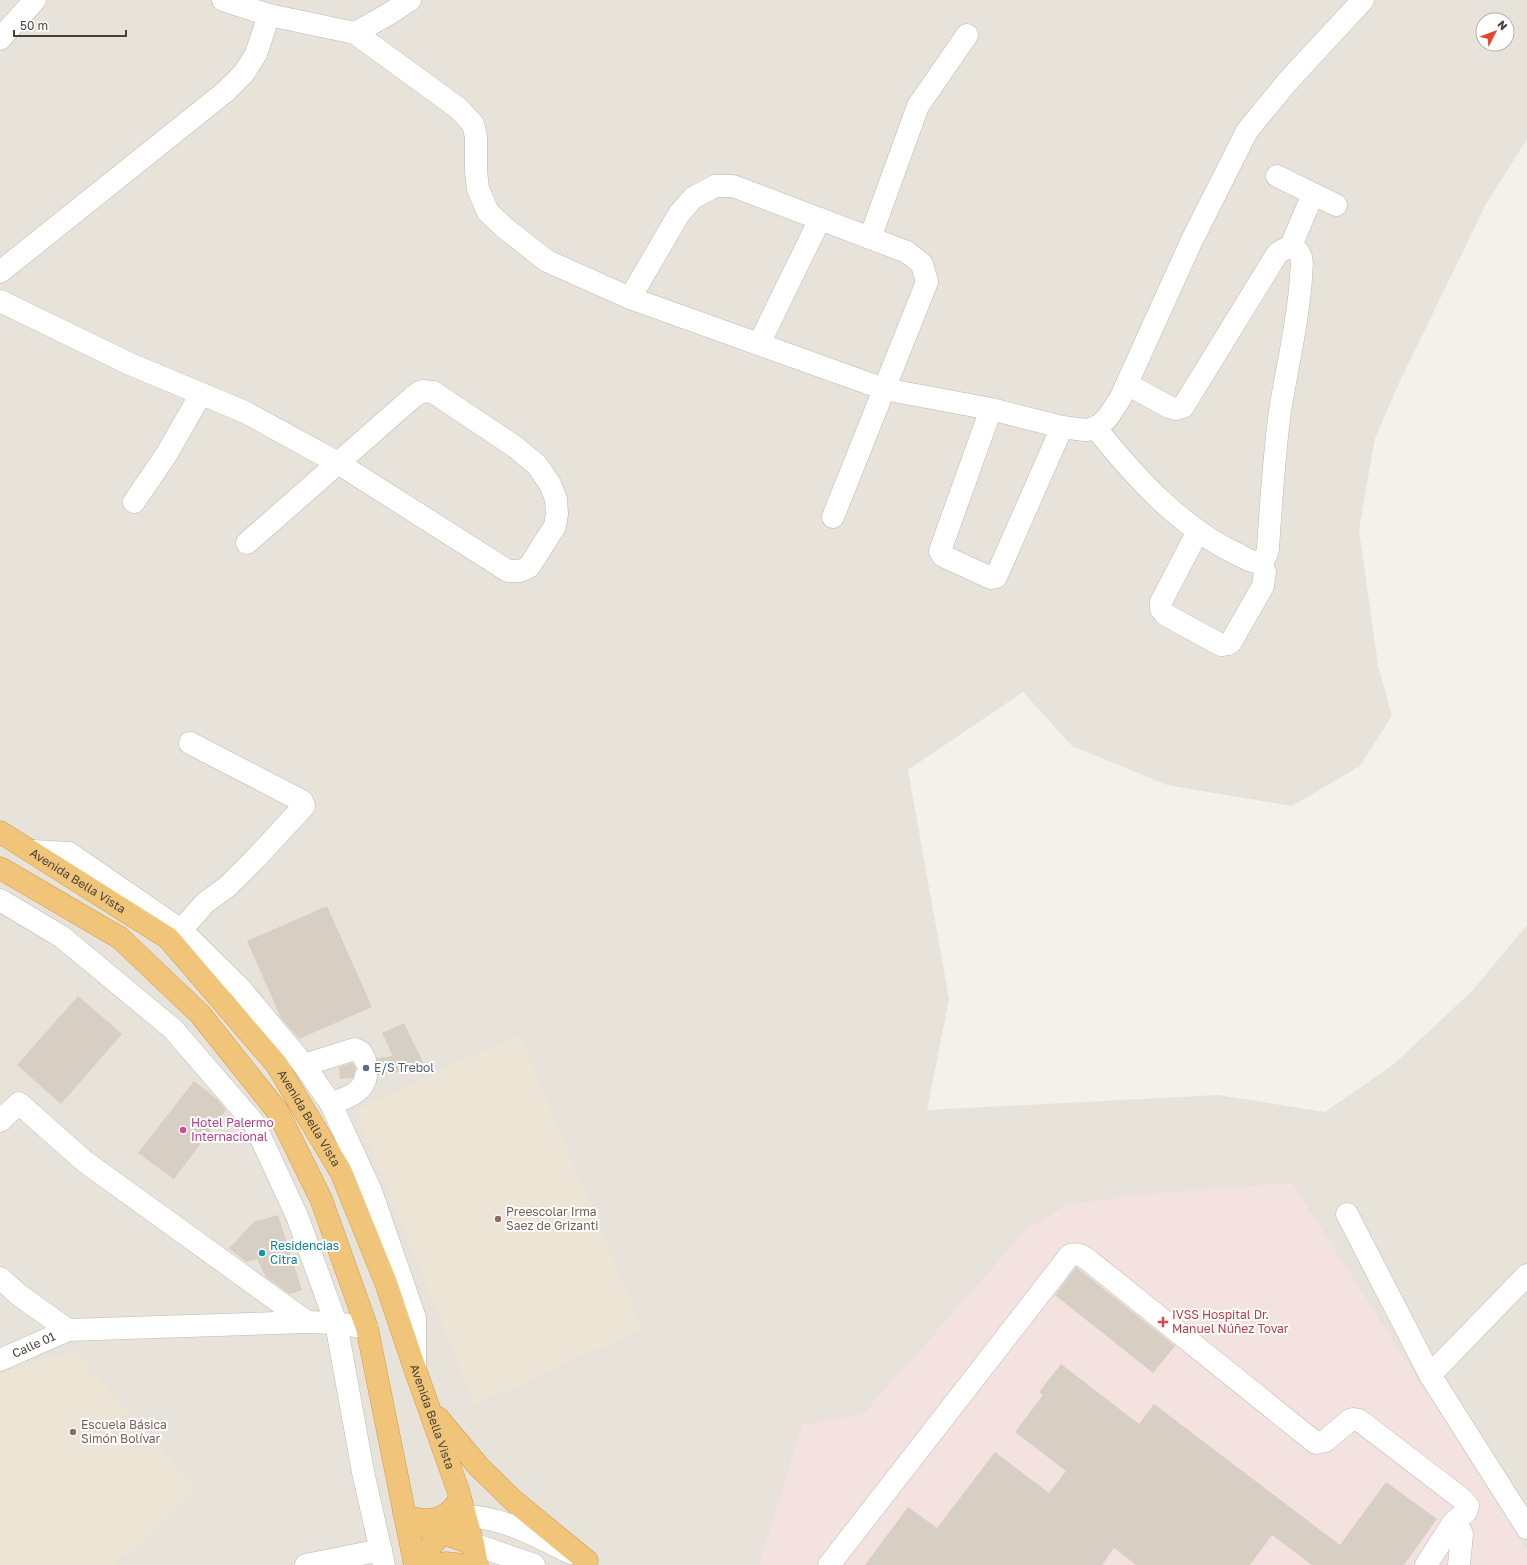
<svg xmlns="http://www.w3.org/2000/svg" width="1527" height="1565" font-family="'Golos Text',sans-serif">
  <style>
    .residential { fill: #e7e3da; fill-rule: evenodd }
    .education { fill: #ece5d6 }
    .medical { fill: #f3e2e0 }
    .building { fill: #d8cfc4 }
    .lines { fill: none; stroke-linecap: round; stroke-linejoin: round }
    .minor-casing { stroke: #bfb8ae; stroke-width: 23 }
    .highway-casing { stroke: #cf9a49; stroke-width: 23 }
    .minor { stroke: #fff; stroke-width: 22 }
    .highway { stroke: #f1c579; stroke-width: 22 }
    .service-dot { fill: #5c6f8a; stroke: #fff; stroke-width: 1.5 }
    .hotel-dot { fill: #d1479c; stroke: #fff; stroke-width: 1.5 }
    .education-dot { fill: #8d6e63; stroke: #fff; stroke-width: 1.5 }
    .culture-dot { fill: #0f9aa8; stroke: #fff; stroke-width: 1.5 }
    .health-dot { fill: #e0444e; stroke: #fff; stroke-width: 1.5 }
    .labels { text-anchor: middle; stroke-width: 4; stroke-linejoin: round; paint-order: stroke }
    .street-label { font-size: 12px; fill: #484239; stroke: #fff }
    .service-label { font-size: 12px; fill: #4e5e75; stroke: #fff; text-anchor: start }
    .hotel-label { font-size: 12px; fill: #b23c85; stroke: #fff; text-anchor: start }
    .education-label { font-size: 12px; fill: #785e54; stroke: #fff; text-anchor: start }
    .culture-label { font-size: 12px; fill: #0d838f; stroke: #fff; text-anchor: start }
    .health-label { font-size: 12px; fill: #be3a42; stroke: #fff; text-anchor: start }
  </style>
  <rect width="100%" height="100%" fill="#f4f1eb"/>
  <path class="residential" d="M0,0H1527V139L1486,204L1400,381L1375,438L1359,530L1378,665L1392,716L1360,766L1292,806L1167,785L1072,746L1023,692L908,770L949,999L927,1110L1218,1095L1325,1112L1394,1064L1472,991L1527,925V1565H0ZM1483,20H1507V44H1483Z"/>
  <g class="education">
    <polygon points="519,1034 642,1329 475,1405 356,1110"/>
    <polygon points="75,1351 198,1489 115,1565 0,1565 0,1374 33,1362"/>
  </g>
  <polygon class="medical" points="1292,1183 1527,1550 1527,1565 759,1565 802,1425 863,1414 1026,1230 1067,1205 1147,1194"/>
  <g class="building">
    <polygon points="327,906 372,1007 299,1039 281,1018 247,941"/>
    <polygon points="78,996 122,1034 61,1104 17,1065"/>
    <polygon points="404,1023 423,1062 405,1071 378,1075 375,1067 377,1058 393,1056 382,1033"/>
    <polygon points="352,1063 356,1068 353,1078 340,1079 339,1067"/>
    <polygon points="194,1081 217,1099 226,1110 174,1179 138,1153"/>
    <polygon points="278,1215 302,1290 290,1294 266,1277 257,1259 246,1262 229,1248 254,1222"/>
    <polygon points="1076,1267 1175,1346 1153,1373 1055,1295"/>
    <polygon points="1061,1364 1139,1424 1154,1404 1340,1545 1386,1482 1437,1519 1404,1565 1312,1565 1272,1535 1250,1565 1136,1565 1114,1548 1102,1565 865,1565 908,1507 937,1528 995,1452 1049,1493 1066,1471 1015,1432 1043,1395 1039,1392"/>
  </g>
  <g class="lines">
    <g class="minor-casing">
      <g id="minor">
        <polyline points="223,0 269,15 355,33 458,108 473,124 476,137 476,171 478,189 488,212 506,229 547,261 630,298 884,389 991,409 1062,427 1085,430 1093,429 1100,425 1108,417 1120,399 1192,240 1247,131 1288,81 1363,0"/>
        <polyline points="355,33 387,15 410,0"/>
        <polyline points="0,39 35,0"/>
        <polyline points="1277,176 1336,205"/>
        <polyline points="870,238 918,106 967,35"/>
        <polyline points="1290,248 1313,194"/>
        <polyline points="0,272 225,92 244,73 256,54 269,15"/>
        <polyline points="630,298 679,214 693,198 715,186 733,186 907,252 922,264 927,282 833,517"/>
        <polyline points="0,301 130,364 245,412 338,463 247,543"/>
        <polyline points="759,344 820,219"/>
        <polygon points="422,391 433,392 514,446 537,465 550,484 556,499 557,514 555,526 529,567 520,571 508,571 338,463 413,397"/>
        <polyline points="991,409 940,551 943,556 991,578 996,577 1062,427"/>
        <path d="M1095,427C1134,476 1180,527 1237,554C1251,561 1264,571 1268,548C1271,502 1274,456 1280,411C1287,367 1298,323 1301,278C1301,272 1303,263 1301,257C1296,244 1285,247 1277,254L1183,407L1176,409L1169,407L1127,384"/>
        <polyline points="134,502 166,455 201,394"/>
        <polyline points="1198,531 1161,602 1161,609 1166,615 1221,645 1228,644 1231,642 1263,586 1265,572 1261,561"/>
        <polyline points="33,851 69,853 181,930 240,988 304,1065 331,1104 371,1191 415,1318 415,1364"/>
        <polyline points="0,900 62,937 173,1029 254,1123 297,1216 336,1323 363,1472 384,1565"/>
        <polyline points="181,930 205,903 228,886 256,858 304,806 302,801 190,743"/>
        <polyline points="304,1065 355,1049 361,1052 365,1060"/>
        <path d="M331,1104C345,1098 364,1093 366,1076"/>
        <polyline points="0,1121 19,1103 84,1161 307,1322"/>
        <polyline points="1347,1214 1430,1375 1527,1528"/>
        <polyline points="0,1278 19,1295 68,1330 307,1322 336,1323 367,1328"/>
        <path id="s1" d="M0,1360L68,1330"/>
        <polyline points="1430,1375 1527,1275"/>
        <path d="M465,1516C504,1517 537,1537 571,1553"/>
        <polyline points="1453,1523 1459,1528 1462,1534 1459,1565"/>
        <polyline points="473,1544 534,1565"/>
        <polyline points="306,1565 381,1550"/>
        <path d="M829,1565L1070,1255C1077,1253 1081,1255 1087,1259L1316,1443L1325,1441L1350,1420L1353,1419L1359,1420L1462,1499L1468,1506L1466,1512L1453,1523L1426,1565"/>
      </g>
    </g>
    <g class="highway-casing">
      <g id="highway">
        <path id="s2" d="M0,832L168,938L277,1065L341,1172L386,1283L415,1369L458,1490L473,1544L477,1565"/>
        <polyline points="0,868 120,938 200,1014 278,1112 321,1199 367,1328 415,1565"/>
        <polyline points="438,1418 479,1467 515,1502 587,1561"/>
        <polyline points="404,1513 414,1523 473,1544"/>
        <path d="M413,1518C434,1524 450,1517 460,1498"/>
        <path d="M422,1565C426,1548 440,1535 452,1524"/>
        <polyline points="437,1565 446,1563 464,1565"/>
      </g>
    </g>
    <use href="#minor" class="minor"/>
    <use href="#highway" class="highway"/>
  </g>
  <circle class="service-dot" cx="366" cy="1068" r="4"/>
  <circle class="hotel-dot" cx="183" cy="1130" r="4"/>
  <g class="education-dot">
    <circle cx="498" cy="1219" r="4"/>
    <circle cx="73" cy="1432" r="4"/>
  </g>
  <circle class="culture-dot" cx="262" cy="1253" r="4"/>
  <path class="health-dot" d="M1161 1316h4v4h4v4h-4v4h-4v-4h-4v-4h4z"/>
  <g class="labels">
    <g class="street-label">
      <text dy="4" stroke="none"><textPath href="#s2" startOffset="92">Avenida Bella Vista</textPath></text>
      <text dy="4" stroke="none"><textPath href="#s2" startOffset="428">Avenida Bella Vista</textPath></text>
      <text dy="4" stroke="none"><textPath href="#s1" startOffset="37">Calle 01</textPath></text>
      <text dy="4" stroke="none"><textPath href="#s2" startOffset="752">Avenida Bella Vista</textPath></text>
    </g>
    <g class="service-label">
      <text x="374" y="1072">E/S Trebol</text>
    </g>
    <g class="hotel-label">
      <text x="191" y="1127">Hotel Palermo<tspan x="191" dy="14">Internacional</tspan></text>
    </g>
    <g class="education-label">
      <text x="506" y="1216">Preescolar Irma<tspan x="506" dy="14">Saez de Grizanti</tspan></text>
      <text x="81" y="1429">Escuela Básica<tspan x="81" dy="14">Simón Bolívar</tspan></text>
    </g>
    <g class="culture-label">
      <text x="270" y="1250">Residencias<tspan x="270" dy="14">Citra</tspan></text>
    </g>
    <g class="health-label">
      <text x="1172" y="1319">IVSS Hospital Dr.<tspan x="1172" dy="14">Manuel Núñez Tovar</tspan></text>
    </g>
  </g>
  <g transform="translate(1495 32) rotate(48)"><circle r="19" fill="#ffffff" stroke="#b6b3b0"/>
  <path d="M0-3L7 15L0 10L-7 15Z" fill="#e64630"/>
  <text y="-6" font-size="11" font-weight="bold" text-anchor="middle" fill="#484239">N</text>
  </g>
  <path d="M14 30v6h112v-6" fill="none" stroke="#484239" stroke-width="2"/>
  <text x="20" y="30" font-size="12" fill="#484239" stroke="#ffffff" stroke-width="3" paint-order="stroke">50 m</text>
</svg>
